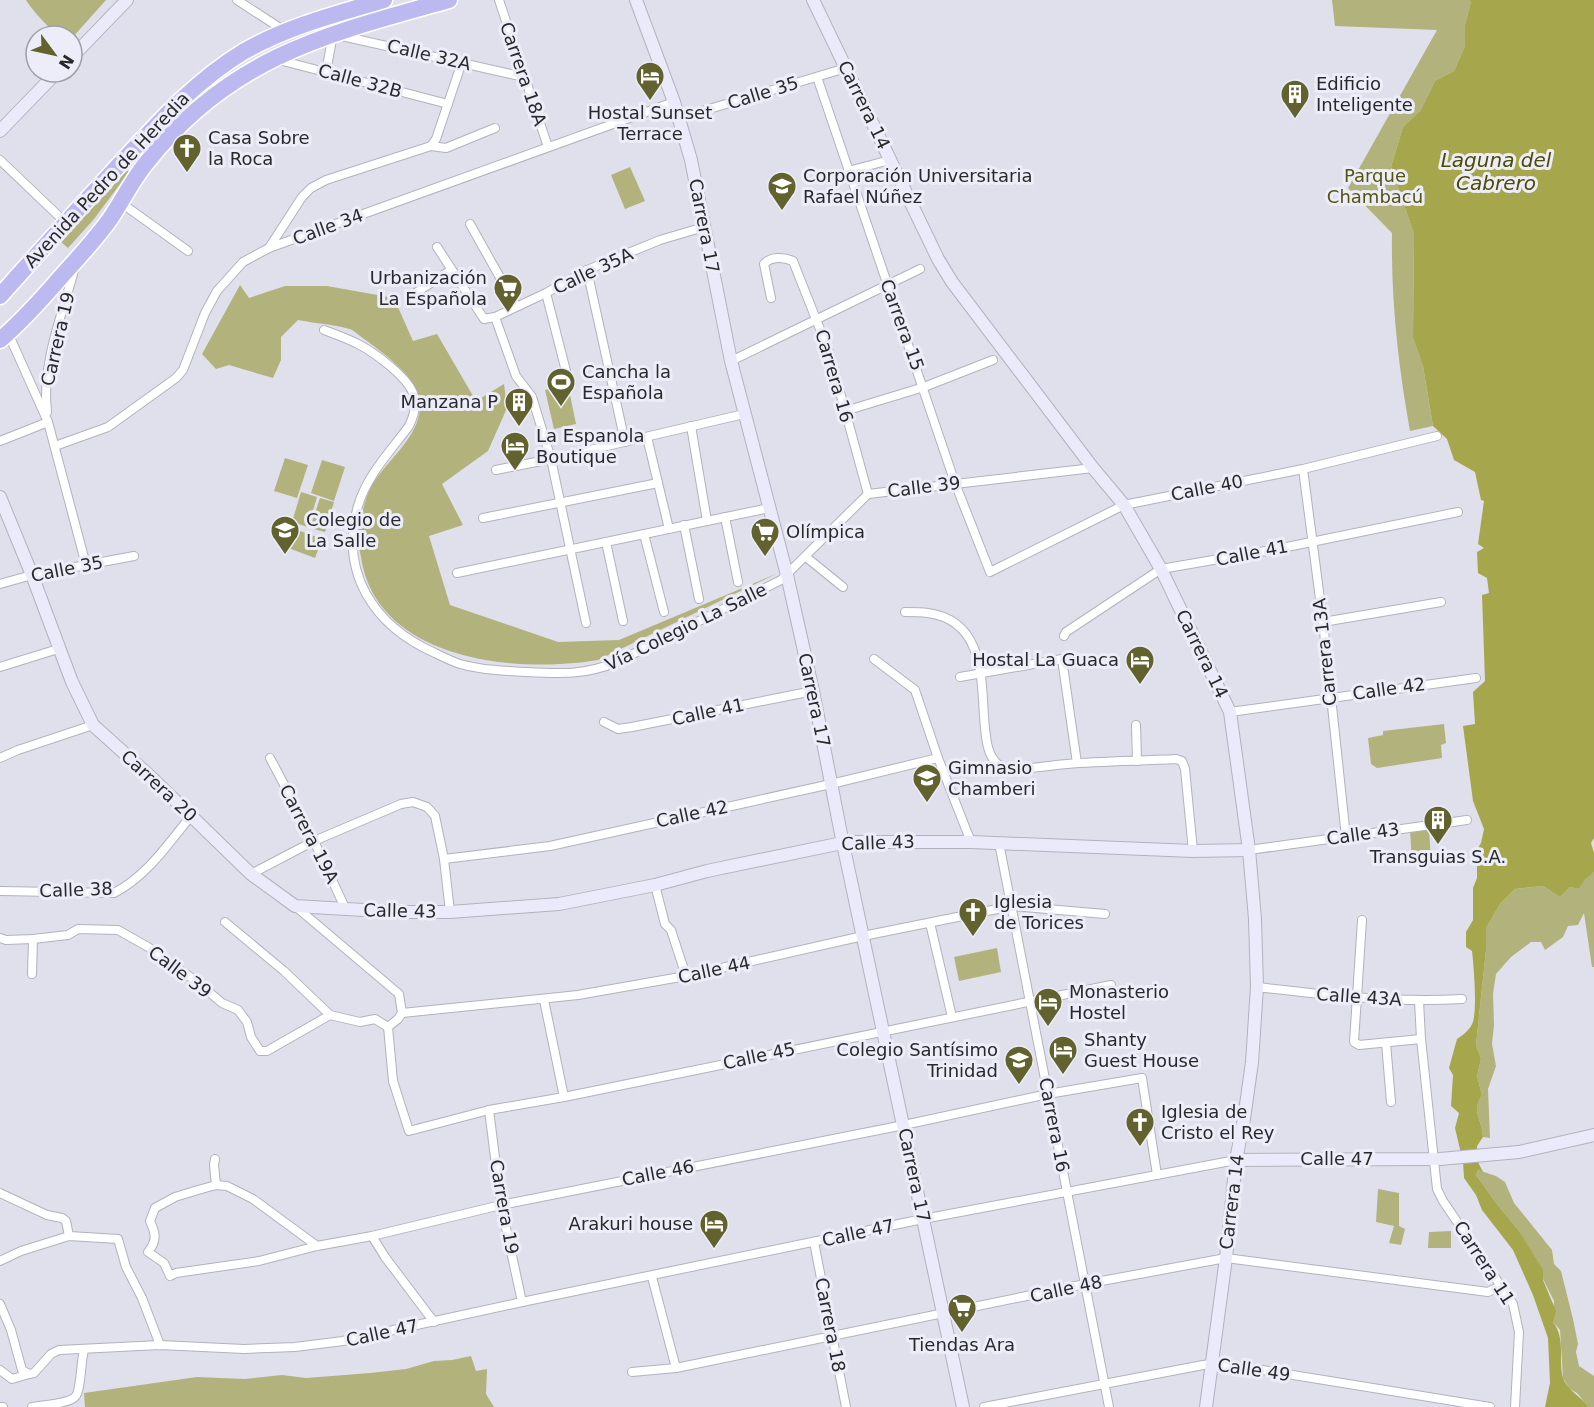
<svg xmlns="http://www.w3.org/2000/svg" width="1594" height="1407" font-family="'DejaVu Sans',sans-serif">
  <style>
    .green { fill: #b2b27c }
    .water { fill: #a6a64c }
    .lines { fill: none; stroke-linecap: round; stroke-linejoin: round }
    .street-casing { stroke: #b2b2be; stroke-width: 10 }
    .secondary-casing { stroke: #b2b2be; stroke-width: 14 }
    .highway-casing { stroke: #fff; stroke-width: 19 }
    .street { stroke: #fff; stroke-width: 8 }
    .secondary { stroke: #ebeafa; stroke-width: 12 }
    .highway { stroke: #bbb9f0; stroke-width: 16 }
    .labels { text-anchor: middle; stroke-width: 6; stroke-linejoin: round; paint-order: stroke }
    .street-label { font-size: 18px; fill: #29292d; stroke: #ededf9 }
    .poi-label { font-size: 18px; fill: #29292d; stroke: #ededf9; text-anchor: start }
    .park-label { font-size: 18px; fill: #54530f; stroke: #ededf9 }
    .water-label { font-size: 20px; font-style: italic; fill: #4d4c04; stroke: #ededf9 }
  </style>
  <rect width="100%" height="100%" fill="#e0e0ec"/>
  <g class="green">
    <path d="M26,0H106L72,38V36C71,36 63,36 62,36C50,31 33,11 26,0Z"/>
    <path d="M1332,0H1469L1471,2L1465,25V46L1454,71L1435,81L1420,111L1403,127L1391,167L1414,234L1413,338L1423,366L1433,426L1410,431C1398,364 1391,301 1392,233L1348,188L1437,30L1335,26Z"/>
    <polygon points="630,167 645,201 625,209 611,175"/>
    <polygon points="126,169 129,172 94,219 68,248 61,242"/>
    <path d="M240,285L249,298L285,286H327L394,298L413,341L437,334L476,401L504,384L507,408L488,451L442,484L463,525L429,536L450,605L558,642L619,640L778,573L598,660C515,674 376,660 361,557C360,551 358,545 358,539C357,530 365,500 369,491C382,463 420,439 420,406C421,379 385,355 367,341C362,338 357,333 352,330C340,325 312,323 298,320L281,337V360L273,378L229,365L216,369L202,354Z"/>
    <polygon points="568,385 576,424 554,429 545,390"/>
    <polygon points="285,458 308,465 297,498 274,491"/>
    <polygon points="322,460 345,467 334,501 311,493"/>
    <polygon points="301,492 317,497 308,527 292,522"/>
    <polygon points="320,498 334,502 325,532 310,528"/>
    <polygon points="289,527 322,539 315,558 283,546"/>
    <polygon points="1444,724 1446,743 1441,745 1442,758 1377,768 1371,764 1368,738 1383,735 1383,731"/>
    <polygon points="1429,828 1431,862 1412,863 1410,830"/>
    <path d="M1594,872V967H1592L1584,913L1578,925L1568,926L1563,937L1545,950L1541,942H1531L1511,957L1496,974L1493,994L1494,1025L1492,1044L1496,1066L1488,1089L1490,1138L1483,1137C1482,1118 1471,1113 1482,1095L1477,1076L1481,1059L1476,1045L1486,950V928L1500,904L1515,889L1543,886L1560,897L1570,887L1579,889L1585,878Z"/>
    <polygon points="997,948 1001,972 959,981 954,957"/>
    <polygon points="1478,1170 1496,1176 1505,1182 1514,1203 1552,1250 1554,1264 1561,1271 1573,1319 1578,1344 1576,1352 1579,1366 1594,1376 1594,1407 1588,1407 1578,1394 1569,1388 1563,1378 1560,1330 1553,1322 1554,1301 1519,1231 1496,1203 1476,1175"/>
    <polygon points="1378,1189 1399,1193 1399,1226 1405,1229 1401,1245 1389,1243 1394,1226 1376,1222"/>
    <polygon points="1451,1231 1451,1248 1428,1248 1429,1232"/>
    <polygon points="471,1356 476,1371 487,1369 486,1394 494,1407 85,1407 84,1393 197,1377 245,1379 282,1375 306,1378 370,1373 406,1369 434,1361 452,1360"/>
  </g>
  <path class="water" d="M1469,0H1594V838L1591,843L1594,853V872L1585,879L1579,889L1570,887L1560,897L1543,886L1515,889L1500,904L1486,928V950L1476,1045L1481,1059L1477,1076L1482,1095C1471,1113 1482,1118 1483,1137L1477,1146L1478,1162L1483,1172L1478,1170L1476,1175L1496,1203L1519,1231L1543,1270V1280L1556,1311L1553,1322C1566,1339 1558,1359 1563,1378C1567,1390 1581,1396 1588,1407H1545L1550,1383L1548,1338L1533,1295L1513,1250L1482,1210L1476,1195L1464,1178L1463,1162L1455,1128L1459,1113L1451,1106L1453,1075L1449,1068L1457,1039C1463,1035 1470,1030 1473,1022C1477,1007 1474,968 1472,951L1466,947V932L1473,920V888L1477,878V865L1475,853L1481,843L1484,829L1473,801L1463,726L1475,724L1473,692L1485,681L1482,595L1489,593L1487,578L1478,573L1477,552L1484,548L1478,544L1484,501L1481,500L1475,472L1454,460L1447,439L1433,426L1423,366L1413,338L1414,234L1391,167L1403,127L1420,111L1435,81L1454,71L1465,46V25L1471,2Z"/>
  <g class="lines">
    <g class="street-casing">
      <g id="street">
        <polyline points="237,0 280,28 284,33"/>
        <polyline points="499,0 548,147"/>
        <polyline points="279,60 448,104"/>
        <polyline points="326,72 333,34 524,77"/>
        <polyline points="817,77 955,483 990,572 1124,505 1303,469 1437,436"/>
        <polyline points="679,118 846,68"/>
        <polyline points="431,146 446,148 495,128"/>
        <polyline points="0,160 66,223"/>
        <polyline points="848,171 890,160"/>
        <polyline points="120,202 188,251"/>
        <polyline points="470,224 516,306"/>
        <polyline points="437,247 484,319 495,317 546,293 587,270 660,240 704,227"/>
        <polyline points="269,248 302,197 311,188 326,180 431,146 436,139 462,62"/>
        <polyline points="587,270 625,442"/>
        <polyline points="417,292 451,270"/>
        <polyline points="546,293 566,371"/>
        <path d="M771,298L764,264C771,256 784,257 793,261L829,352L868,494"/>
        <polyline points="495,317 516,376 532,397 551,459 586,623"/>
        <path d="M324,330C354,341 366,346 390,366C411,384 423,398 409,426C390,452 367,475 358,506C339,573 374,626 435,653C443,657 451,661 460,664C482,670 505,671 527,672C562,674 585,675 617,662L781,580L868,494L1093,468"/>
        <polyline points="8,333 48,422 86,565"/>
        <polyline points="731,361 920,269"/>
        <polyline points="845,411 924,387 993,360"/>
        <path d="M47,412C41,365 63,312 75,267"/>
        <polyline points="691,426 707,521"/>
        <polyline points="647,437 669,529"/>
        <polyline points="0,441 48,422"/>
        <polyline points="55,446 108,427 176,378 183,370 205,313 217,291 243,262 269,248 674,102"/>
        <polyline points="1303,469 1323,622 1346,837"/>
        <polyline points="496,470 551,459 744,414"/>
        <polyline points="725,517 738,582"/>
        <polyline points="483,518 658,483"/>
        <polyline points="684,525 699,599"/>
        <polyline points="644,534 664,612"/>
        <polyline points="606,542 623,621"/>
        <polyline points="806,557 843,587"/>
        <polyline points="457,573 769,508"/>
        <polyline points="0,584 32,575 134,556"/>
        <path d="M905,612C912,612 920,612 928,613C1016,625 959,760 1007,768C1019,771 1053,765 1067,764C1103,761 1140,761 1176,759L1182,761L1185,769L1193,851"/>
        <polyline points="1323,622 1441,602"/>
        <polyline points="1064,636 1066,632 1161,569 1277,549 1458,512"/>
        <polyline points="874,659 915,690 938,758 971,842"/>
        <polyline points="0,667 58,649"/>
        <polyline points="960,677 1062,659 1077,763"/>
        <polyline points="1230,712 1476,678"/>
        <polyline points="604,722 618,729 632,727 813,691"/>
        <polyline points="1136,725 1137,761"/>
        <polyline points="0,758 18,750 93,725"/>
        <polyline points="270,758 314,841 346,910"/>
        <polyline points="999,843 1109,1407"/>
        <polyline points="1249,850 1467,820"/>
        <polyline points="444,859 550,846 831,784 938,758"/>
        <polyline points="251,874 314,841 401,804 413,802 427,807 435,816 444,859 450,912"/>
        <polyline points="655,885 665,924 671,930 686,976"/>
        <path d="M0,891L114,893C147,876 168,844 191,816"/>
        <polyline points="295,906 399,994 402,1013"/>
        <polyline points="1362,920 1354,1042 1359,1045 1421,1039"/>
        <polyline points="225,922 284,971 330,1015 360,1022 375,1019 388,1027 398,1019 402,1013"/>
        <polyline points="930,923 952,1017"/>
        <polyline points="0,938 6,940 33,939 68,935 78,929 118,930 148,947 196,981 222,1003 238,1010 247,1022 251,1037 260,1051 267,1051 330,1015"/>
        <polyline points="32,974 33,939"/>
        <path d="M1257,987C1325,995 1393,1003 1462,999"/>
        <polyline points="544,1000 564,1097"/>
        <polyline points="1419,1001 1421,1039 1437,1189 1443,1201 1513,1304 1519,1332 1515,1407"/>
        <polyline points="402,1013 578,995 686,976 863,936 1012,906 1105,914"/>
        <polyline points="388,1027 393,1081 409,1131 489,1110 564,1097 1111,985"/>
        <polyline points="1386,1043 1391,1102"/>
        <polyline points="489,1110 501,1205 522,1302"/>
        <polyline points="215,1159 214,1165 216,1185"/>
        <polyline points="0,1193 47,1215 62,1218 66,1221 69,1236"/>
        <polyline points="372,1236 385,1257 434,1322"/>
        <polyline points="814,1242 846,1407"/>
        <path d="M317,1246L253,1199L227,1186L216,1185L198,1190L175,1197L155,1208L150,1221C156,1234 157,1241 148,1252L164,1263L170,1276L176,1273L259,1261L317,1246L372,1236L501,1205L904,1125L1048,1094L1142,1078L1157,1175"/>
        <polyline points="0,1261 21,1251 69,1236 118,1239 126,1267 142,1298 160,1345"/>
        <polyline points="652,1277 676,1368"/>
        <polyline points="0,1304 11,1330 22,1370 29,1374 34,1373 51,1354 59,1350 160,1345 244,1349 295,1347 343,1341 522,1302 923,1219 1236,1160"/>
        <polyline points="0,1370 12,1379 29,1374"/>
        <polyline points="632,1372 676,1368 1085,1284 1226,1258 1488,1292 1501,1286"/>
        <polyline points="0,1407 3,1407"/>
        <path d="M32,1407C42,1405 68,1404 75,1397C81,1392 81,1359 84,1350"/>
        <polyline points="984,1407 1203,1365 1219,1363 1490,1407"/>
      </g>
    </g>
    <g class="secondary-casing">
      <g id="secondary">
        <polyline points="636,0 674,102 691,160 731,361 787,575 813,691 842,839 963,1407"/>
        <polyline points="813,0 938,259 952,282 1093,468 1124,505 1161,569 1230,712 1249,850 1255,919 1257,987 1252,1062 1244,1119 1236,1160 1226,1258 1206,1407"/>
        <polyline points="72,57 127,0"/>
        <polyline points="0,131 57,72"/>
        <polyline points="0,497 32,575 72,682 93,725 153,779 251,874 295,906 398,912 450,912 559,904 655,885 707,871 847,842 971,842 1193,851 1249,850"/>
        <polyline points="1236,1160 1440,1159 1519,1152 1594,1135"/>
      </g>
    </g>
    <g class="highway-casing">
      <g id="highway">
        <path d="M0,296C39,252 79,208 119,165C158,123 194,82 243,52C286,27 336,14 384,0"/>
        <path d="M0,340C22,321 41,300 60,278C77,259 95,240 110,219C123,200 132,180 147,162C230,57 327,34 449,0"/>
      </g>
    </g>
    <use href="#street" class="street"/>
    <use href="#secondary" class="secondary"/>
    <use href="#highway" class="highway"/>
  </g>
  <defs>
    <g id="hotel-pin" transform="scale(1.5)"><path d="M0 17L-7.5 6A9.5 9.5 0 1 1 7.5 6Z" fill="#62622f" stroke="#ededf9"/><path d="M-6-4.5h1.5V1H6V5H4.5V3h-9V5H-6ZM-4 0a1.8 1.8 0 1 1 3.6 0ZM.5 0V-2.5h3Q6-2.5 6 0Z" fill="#fff"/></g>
    <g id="building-pin" transform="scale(1.5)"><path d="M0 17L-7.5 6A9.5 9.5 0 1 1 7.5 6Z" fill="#62622f" stroke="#ededf9"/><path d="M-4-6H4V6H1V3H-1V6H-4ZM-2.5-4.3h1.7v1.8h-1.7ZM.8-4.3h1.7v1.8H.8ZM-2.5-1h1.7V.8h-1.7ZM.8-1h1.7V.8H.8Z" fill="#fff"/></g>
    <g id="church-pin" transform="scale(1.5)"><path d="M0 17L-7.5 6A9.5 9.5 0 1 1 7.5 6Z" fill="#62622f" stroke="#ededf9"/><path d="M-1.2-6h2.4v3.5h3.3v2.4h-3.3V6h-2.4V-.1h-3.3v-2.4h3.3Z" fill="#fff"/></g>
    <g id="university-pin" transform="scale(1.5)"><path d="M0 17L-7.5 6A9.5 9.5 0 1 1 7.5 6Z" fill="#62622f" stroke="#ededf9"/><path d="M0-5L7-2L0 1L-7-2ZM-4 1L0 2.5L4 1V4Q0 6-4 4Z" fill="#fff"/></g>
    <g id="supermarket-pin" transform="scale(1.5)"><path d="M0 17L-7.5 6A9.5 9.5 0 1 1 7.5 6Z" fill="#62622f" stroke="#ededf9"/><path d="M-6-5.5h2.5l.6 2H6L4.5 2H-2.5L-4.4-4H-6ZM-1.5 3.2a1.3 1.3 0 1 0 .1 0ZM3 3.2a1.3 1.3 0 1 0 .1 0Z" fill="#fff"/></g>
    <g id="stadium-pin" transform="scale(1.5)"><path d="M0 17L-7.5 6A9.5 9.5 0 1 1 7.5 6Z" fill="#62622f" stroke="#ededf9"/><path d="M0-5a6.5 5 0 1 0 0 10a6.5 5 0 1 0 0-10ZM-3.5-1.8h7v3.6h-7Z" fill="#fff"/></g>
    <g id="school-pin" transform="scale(1.5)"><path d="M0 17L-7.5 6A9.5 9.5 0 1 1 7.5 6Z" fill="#62622f" stroke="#ededf9"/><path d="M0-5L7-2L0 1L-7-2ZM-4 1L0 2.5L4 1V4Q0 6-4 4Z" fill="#fff"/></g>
  </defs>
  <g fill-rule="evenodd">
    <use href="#hotel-pin" x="650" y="76"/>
    <use href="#building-pin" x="1295" y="94"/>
    <use href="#church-pin" x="187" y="148"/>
    <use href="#university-pin" x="782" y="186"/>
    <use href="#supermarket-pin" x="508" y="288"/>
    <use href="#stadium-pin" x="561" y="382"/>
    <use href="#building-pin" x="519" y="402"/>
    <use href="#hotel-pin" x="515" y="446"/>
    <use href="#school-pin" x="285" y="530"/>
    <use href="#supermarket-pin" x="765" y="532"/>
    <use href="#hotel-pin" x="1140" y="660"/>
    <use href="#school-pin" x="927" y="778"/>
    <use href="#building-pin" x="1438" y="820"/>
    <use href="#church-pin" x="973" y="912"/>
    <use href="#hotel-pin" x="1048" y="1002"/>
    <use href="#hotel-pin" x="1063" y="1050"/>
    <use href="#school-pin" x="1019" y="1060"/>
    <use href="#church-pin" x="1140" y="1122"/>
    <use href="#hotel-pin" x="714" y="1224"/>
    <use href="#supermarket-pin" x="962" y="1308"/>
  </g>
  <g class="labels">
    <g class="street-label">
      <text transform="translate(429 55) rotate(13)" y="6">Calle 32A</text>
      <text transform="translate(523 74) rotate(71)" y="6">Carrera 18A</text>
      <text transform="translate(360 81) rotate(15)" y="6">Calle 32B</text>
      <text transform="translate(763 93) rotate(-17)" y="6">Calle 35</text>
      <text transform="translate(864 105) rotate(64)" y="6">Carrera 14</text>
      <text transform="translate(107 180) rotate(-47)" y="6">Avenida Pedro de Heredia</text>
      <text transform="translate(704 226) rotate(79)" y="6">Carrera 17</text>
      <text transform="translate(328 227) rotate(-20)" y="6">Calle 34</text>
      <text transform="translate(593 271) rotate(-25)" y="6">Calle 35A</text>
      <text transform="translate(902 325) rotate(70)" y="6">Carrera 15</text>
      <text transform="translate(58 339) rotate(-77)" y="6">Carrera 19</text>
      <text transform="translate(834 376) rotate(74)" y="6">Carrera 16</text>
      <text transform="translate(924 487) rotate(-7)" y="6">Calle 39</text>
      <text transform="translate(1207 488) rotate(-11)" y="6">Calle 40</text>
      <text transform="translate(1252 553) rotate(-11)" y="6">Calle 41</text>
      <text transform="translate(67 569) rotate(-11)" y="6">Calle 35</text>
      <text transform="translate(686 627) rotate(-26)" y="6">Vía Colegio La Salle</text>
      <text transform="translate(1325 652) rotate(-96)" y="6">Carrera 13A</text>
      <text transform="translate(1202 654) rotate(64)" y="6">Carrera 14</text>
      <text transform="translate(1389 689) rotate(-8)" y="6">Calle 42</text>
      <text transform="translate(814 700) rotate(78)" y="6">Carrera 17</text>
      <text transform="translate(708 712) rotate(-12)" y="6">Calle 41</text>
      <text transform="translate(159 786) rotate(43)" y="6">Carrera 20</text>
      <text transform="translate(692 814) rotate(-12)" y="6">Calle 42</text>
      <text transform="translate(309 834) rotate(63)" y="6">Carrera 19A</text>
      <text transform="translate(1363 834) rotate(-8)" y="6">Calle 43</text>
      <text transform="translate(878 843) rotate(-2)" y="6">Calle 43</text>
      <text transform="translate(76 890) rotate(-2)" y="6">Calle 38</text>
      <text transform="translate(400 911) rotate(1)" y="6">Calle 43</text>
      <text transform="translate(714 970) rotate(-12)" y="6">Calle 44</text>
      <text transform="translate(180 972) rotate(37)" y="6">Calle 39</text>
      <text transform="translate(1359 997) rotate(4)" y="6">Calle 43A</text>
      <text transform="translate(759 1056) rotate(-12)" y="6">Calle 45</text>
      <text transform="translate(1054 1125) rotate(79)" y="6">Carrera 16</text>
      <text x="1337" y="1165">Calle 47</text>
      <text transform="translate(658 1173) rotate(-11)" y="6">Calle 46</text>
      <text transform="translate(914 1175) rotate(78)" y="6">Carrera 17</text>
      <text transform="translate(1232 1202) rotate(-83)" y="6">Carrera 14</text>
      <text transform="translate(504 1207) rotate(80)" y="6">Carrera 19</text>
      <text transform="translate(858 1233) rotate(-12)" y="6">Calle 47</text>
      <text transform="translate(1484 1263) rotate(57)" y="6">Carrera 11</text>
      <text transform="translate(1066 1289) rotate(-12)" y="6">Calle 48</text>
      <text transform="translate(830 1325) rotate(79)" y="6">Carrera 18</text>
      <text transform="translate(382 1333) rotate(-12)" y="6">Calle 47</text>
      <text transform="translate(1254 1370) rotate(8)" y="6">Calle 49</text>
    </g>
    <g class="poi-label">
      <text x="1316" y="90">Edificio<tspan x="1316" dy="21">Inteligente</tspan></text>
      <text x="650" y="119" text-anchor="middle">Hostal Sunset<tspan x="650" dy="21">Terrace</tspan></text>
      <text x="208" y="144">Casa Sobre<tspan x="208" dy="21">la Roca</tspan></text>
      <text x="803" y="182">Corporación Universitaria<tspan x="803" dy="21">Rafael Núñez</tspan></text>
      <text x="487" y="284" text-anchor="end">Urbanización<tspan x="487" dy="21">La Española</tspan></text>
      <text x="582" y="378">Cancha la<tspan x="582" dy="21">Española</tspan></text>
      <text x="498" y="408" text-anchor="end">Manzana P</text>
      <text x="536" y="442">La Espanola<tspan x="536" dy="21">Boutique</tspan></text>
      <text x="306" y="526">Colegio de<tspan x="306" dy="21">La Salle</tspan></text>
      <text x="786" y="538">Olímpica</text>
      <text x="1119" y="666" text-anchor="end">Hostal La Guaca</text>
      <text x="948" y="774">Gimnasio<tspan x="948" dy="21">Chamberi</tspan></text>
      <text x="1438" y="863" text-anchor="middle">Transguias S.A.</text>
      <text x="994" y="908">Iglesia<tspan x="994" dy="21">de Torices</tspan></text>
      <text x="1069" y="998">Monasterio<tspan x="1069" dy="21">Hostel</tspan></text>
      <text x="1084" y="1046">Shanty<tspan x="1084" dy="21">Guest House</tspan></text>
      <text x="998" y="1056" text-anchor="end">Colegio Santísimo<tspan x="998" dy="21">Trinidad</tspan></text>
      <text x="1161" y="1118">Iglesia de<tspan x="1161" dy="21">Cristo el Rey</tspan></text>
      <text x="693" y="1230" text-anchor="end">Arakuri house</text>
      <text x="962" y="1351" text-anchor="middle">Tiendas Ara</text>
    </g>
    <g class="park-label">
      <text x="1375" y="182">Parque<tspan x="1375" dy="21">Chambacú</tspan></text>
    </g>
    <g class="water-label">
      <text x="1496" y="167">Laguna del<tspan x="1496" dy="23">Cabrero</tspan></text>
    </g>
  </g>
  <g transform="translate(54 54) rotate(123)"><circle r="28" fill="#ededf9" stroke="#9f9fa7" stroke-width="1.5"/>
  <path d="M0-4.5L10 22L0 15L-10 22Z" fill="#62622f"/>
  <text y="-9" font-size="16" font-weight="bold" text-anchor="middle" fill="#29292d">N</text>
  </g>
</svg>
